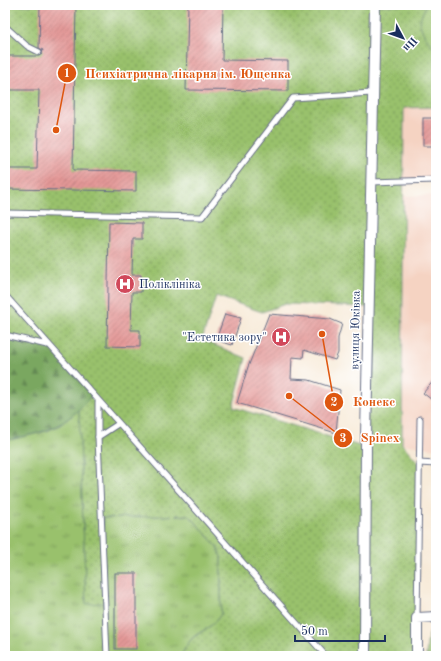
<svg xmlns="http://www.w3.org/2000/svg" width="441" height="661" font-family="'Old Standard TT',serif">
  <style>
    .built { fill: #f5d3c2 }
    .grass { fill: url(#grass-tufts); stroke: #5a7865 }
    .forest { fill: url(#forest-firs); stroke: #4a6b5f }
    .park { fill: url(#park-dots); stroke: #5a7865; fill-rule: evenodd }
    .pitch { fill: #99c16c; stroke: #5a7865 }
    .building { fill: url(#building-hatch) }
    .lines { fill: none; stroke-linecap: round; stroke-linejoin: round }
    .service-casing { stroke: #686f87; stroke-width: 7 }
    .minor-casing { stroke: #686f87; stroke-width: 12 }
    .service { stroke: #fff; stroke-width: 5 }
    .minor { stroke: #fff; stroke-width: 10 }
    .labels { text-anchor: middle; stroke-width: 3; stroke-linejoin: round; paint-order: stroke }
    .poi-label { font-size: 12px; fill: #1b2f5e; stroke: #fff; text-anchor: start }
    .street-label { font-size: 12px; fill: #1b2f5e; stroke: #fff }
    .leader { fill: none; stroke: #de5710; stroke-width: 1.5 }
    .callout-dot { fill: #de5710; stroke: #fff; stroke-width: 1.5 }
    .mark-label { font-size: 12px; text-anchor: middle; font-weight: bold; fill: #fff }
    .callout-label { font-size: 13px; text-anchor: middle; font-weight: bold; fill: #de5710; stroke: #fff; stroke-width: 3; stroke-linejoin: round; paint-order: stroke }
  </style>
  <defs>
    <pattern id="grass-tufts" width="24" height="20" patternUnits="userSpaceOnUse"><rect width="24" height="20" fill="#99c16c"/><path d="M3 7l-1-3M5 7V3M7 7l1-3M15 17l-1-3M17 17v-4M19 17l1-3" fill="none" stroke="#7c9d5c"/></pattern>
    <pattern id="forest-firs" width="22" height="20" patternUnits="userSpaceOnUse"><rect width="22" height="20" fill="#7aa760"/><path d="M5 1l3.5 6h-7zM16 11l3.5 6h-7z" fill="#638852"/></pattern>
    <pattern id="park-dots" width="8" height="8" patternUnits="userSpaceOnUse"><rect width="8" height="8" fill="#99c16c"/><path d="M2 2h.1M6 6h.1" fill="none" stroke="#7c9d5c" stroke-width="1.8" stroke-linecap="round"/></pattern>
    <pattern id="building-hatch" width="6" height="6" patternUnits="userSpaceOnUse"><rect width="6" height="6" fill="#e49897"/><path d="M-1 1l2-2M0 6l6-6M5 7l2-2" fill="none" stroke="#b87c7e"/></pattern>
  </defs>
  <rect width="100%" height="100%" fill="#fff"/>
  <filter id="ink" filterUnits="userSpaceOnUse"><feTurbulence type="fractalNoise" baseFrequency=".025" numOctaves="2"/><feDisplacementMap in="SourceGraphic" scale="8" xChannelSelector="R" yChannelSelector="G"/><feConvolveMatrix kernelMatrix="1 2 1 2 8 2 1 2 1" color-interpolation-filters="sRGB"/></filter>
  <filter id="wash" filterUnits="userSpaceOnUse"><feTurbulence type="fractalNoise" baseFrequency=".012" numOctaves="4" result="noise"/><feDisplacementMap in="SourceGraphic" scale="16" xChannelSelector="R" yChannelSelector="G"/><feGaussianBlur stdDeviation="0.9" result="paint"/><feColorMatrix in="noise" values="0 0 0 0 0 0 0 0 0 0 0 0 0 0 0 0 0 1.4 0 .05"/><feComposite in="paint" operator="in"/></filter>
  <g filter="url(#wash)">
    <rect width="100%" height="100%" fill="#f6e7d2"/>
    <g class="built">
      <polygon points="404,107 436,107 436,180 403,181"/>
      <polygon points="436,195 436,449 402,444 404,196"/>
    </g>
    <g class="grass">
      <path d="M79,410L86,604L103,518L187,515L193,519L218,548L221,557V614C214,625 207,628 196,635C189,640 185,648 181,656H5V441L47,431L60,425Z"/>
      <polygon points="436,627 436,656 426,656 428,634"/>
    </g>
    <path class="forest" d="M5,335L47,345L92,395C63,430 47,431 5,441Z"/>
    <path class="park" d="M5,5H436V107L404,108L402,444L419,463L417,656H181C185,648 189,640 197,635C207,628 214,625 221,614V557L218,548L193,519L187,515L103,518L105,603L86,604L79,410L92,395L47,345L5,335ZM216,296L262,312L285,304L369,307L366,448L233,407L246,358L202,340Z"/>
    <polygon class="pitch" points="426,5 436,5 436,50 425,37 419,22"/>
    <g id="blocks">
      <g class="building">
        <polygon points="40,5 76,5 73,170 136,171 136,191 5,189 5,169 37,169 39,90 5,90 5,56 39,56 42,54 43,50 39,48"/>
        <polygon points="188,5 223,5 222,60 288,61 288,91 186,90"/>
        <rect x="423" y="118" width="13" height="28"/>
        <polygon points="109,222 142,223 142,239 133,239 132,275 141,275 141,292 132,292 131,330 140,330 140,347 107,346"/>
        <polygon points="225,314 241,318 232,345 216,340"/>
        <polygon points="269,314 330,319 342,324 338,338 338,353 335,360 304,350 303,358 292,357 291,379 309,380 340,390 336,433 237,403 248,367"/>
        <polygon points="436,378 436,403 423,393"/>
        <rect x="115" y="573" width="21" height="76"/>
      </g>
    </g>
  </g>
  <g filter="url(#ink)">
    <use href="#blocks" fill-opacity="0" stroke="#686f87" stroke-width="1"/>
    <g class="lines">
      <g class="service-casing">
        <g id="service">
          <polyline points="5,26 27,46 39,52"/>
          <polyline points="371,182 436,180"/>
          <polyline points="5,213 202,217 293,98 372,93"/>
          <polyline points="5,295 326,656"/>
          <polyline points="5,335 47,345"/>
          <polyline points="98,402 98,437 107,656"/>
          <polyline points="98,437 118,424"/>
          <polyline points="419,463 436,464"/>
          <polyline points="417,618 420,419"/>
        </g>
      </g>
      <g class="minor-casing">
        <g id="minor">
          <polyline points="365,656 366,436 375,5"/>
          <polyline points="417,656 417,618 436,617"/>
        </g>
      </g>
      <use href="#service" class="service"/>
      <use href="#minor" class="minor"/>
    </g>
  </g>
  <defs>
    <g id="hospital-disc" transform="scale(1)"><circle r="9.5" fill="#d1495b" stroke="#fff"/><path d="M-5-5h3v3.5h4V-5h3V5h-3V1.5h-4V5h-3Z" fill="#fff"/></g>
  </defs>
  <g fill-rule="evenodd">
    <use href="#hospital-disc" x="125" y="284"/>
    <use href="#hospital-disc" x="281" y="337"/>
  </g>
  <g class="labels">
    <g class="poi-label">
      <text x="139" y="288">Поліклініка</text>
      <text x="267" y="341" text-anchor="end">"Естетика зору"</text>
    </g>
    <g class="street-label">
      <text transform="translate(355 330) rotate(-89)" y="4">вулиця Юківка</text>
    </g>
  </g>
  <path class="leader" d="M56 130L67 73M322 334L334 402M289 396L343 438"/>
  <g class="callout-dot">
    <circle cx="56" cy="130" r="4"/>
    <circle cx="322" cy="334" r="4"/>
    <circle cx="289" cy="396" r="4"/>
    <circle cx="67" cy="73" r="10"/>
    <circle cx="334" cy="402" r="10"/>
    <circle cx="343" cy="438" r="10"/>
  </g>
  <g class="mark-label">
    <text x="67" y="77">1</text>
    <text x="334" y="406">2</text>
    <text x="343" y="442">3</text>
  </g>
  <g class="callout-label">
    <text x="188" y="78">Психіатрична лікарня ім. Ющенка</text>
    <text x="374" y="406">Конекс</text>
    <text x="380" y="442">Spinex</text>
  </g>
  <rect width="441" height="661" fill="none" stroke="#fff" stroke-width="20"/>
  <g transform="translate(403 38) rotate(131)" stroke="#ffffff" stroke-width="3" paint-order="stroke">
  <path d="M0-3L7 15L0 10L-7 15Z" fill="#1b2f5e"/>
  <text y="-6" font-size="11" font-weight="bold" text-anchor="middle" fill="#1b2f5e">Пн</text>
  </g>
  <path d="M295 635v6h90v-6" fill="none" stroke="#1b2f5e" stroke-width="2"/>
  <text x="301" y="635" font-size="12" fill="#1b2f5e" stroke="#ffffff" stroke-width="3" paint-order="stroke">50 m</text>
</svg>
